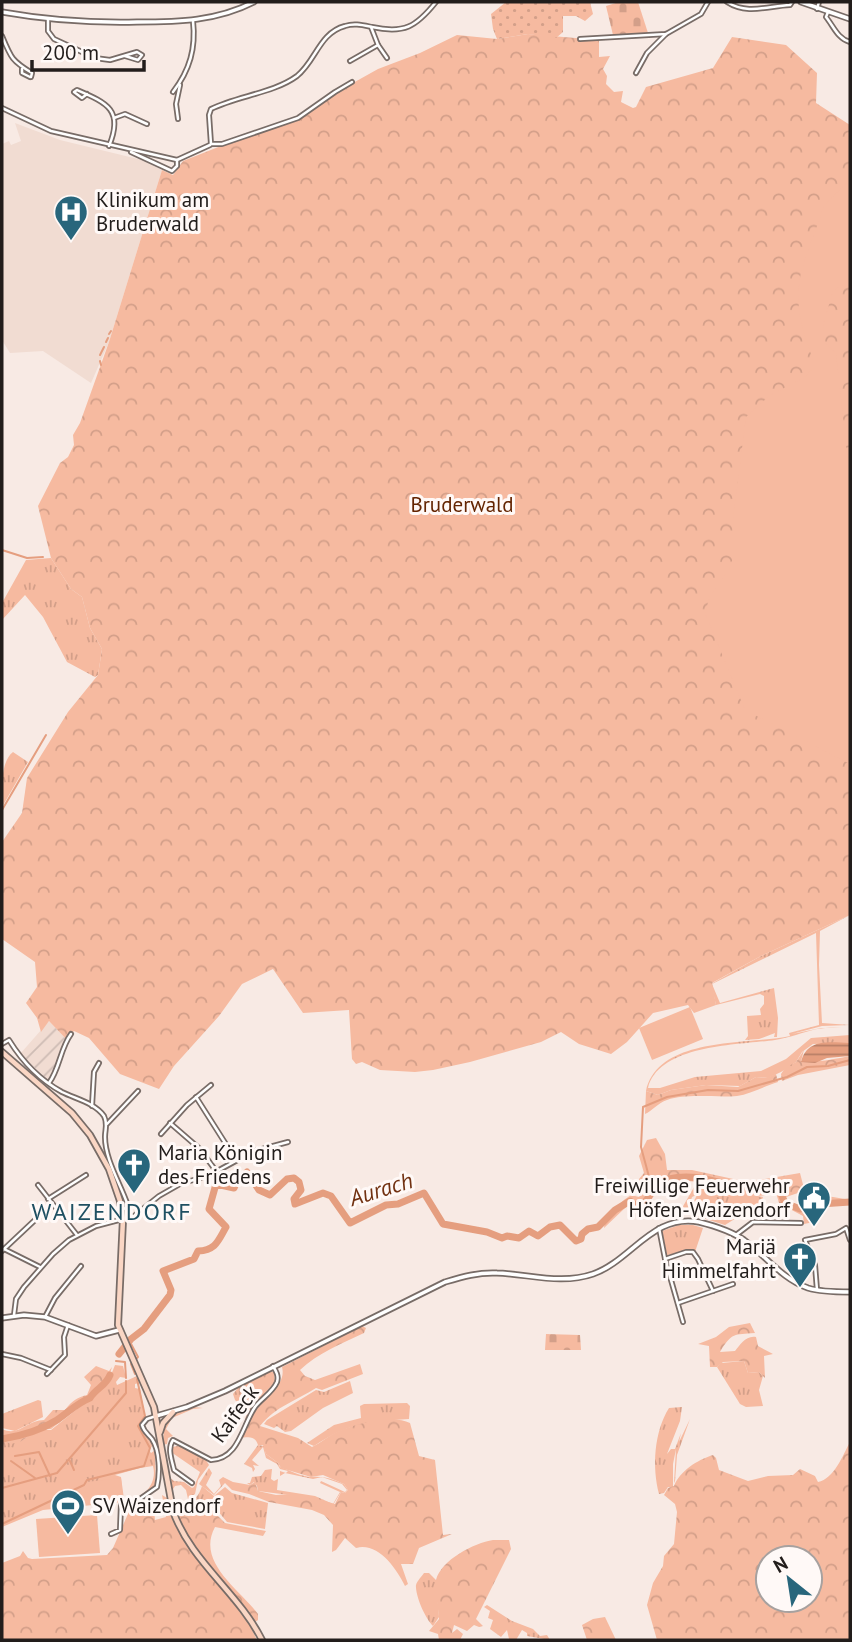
<svg xmlns="http://www.w3.org/2000/svg" width="852" height="1642" font-family="'PT Sans',sans-serif">
  <style>
    .built { fill: #f1dcd2 }
    .industrial { fill: url(#industrial-furrows) }
    .grass { fill: url(#grass-tufts); fill-rule: evenodd }
    .forest { fill: url(#forest-crowns); fill-rule: evenodd }
    .cemetery { fill: url(#cemetery-stones) }
    .park { fill: #f6baa0 }
    .garden { fill: url(#garden-dots) }
    .water { fill: url(#water-rules) }
    .lines { fill: none; stroke-linecap: round; stroke-linejoin: round }
    .stream { stroke: #e59e7f; stroke-width: 2 }
    .river { stroke: #e59e7f; stroke-width: 7 }
    .minor-casing { stroke: #786c67; stroke-width: 6 }
    .tertiary-casing { stroke: #786c67; stroke-width: 7 }
    .secondary-casing { stroke: #786c67; stroke-width: 8 }
    .minor { stroke: #fff; stroke-width: 2.5 }
    .tertiary { stroke: #fff; stroke-width: 3.5 }
    .secondary { stroke: #fad6c4; stroke-width: 4.5 }
    .labels { text-anchor: middle; stroke-width: 6; stroke-linejoin: round; paint-order: stroke }
    .poi-label { font-size: 21px; fill: #221d1b; stroke: #fff9f7; text-anchor: start }
    .park-label { font-size: 21px; fill: #642502; stroke: #fff9f7 }
    .street-label { font-size: 21px; fill: #221d1b; stroke: #fff9f7 }
    .water-label { font-size: 23px; font-style: italic; fill: #723212; stroke: #fff9f7 }
    .quarter-label { font-size: 24px; letter-spacing: 2px; fill: #1f5062; stroke: #fff9f7 }
  </style>
  <defs>
    <pattern id="industrial-furrows" width="10" height="10" patternUnits="userSpaceOnUse" patternTransform="scale(1.75)"><rect width="10" height="10" fill="#f1dcd2"/><path d="M-1 1l2-2M0 10L10 0M9 11l2-2" fill="none" stroke="#cebcb4"/></pattern>
    <pattern id="grass-tufts" width="24" height="20" patternUnits="userSpaceOnUse" patternTransform="scale(1.75)"><rect width="24" height="20" fill="#f6baa0"/><path d="M3 7l-1-3M5 7V3M7 7l1-3M15 17l-1-3M17 17v-4M19 17l1-3" fill="none" stroke="#d39f89"/></pattern>
    <pattern id="forest-crowns" width="20" height="18" patternUnits="userSpaceOnUse" patternTransform="scale(1.75)"><rect width="20" height="18" fill="#f6baa0"/><path d="M2 6a3 3 0 1 1 6 0M12 15a3 3 0 1 1 6 0" fill="none" stroke="#d39f89"/></pattern>
    <pattern id="cemetery-stones" width="16" height="16" patternUnits="userSpaceOnUse" patternTransform="scale(1.75)"><rect width="16" height="16" fill="#f6baa0"/><path d="M2 7V4a2 2 0 0 1 4 0v3zM10 15v-3a2 2 0 0 1 4 0v3z" fill="#d39f89"/></pattern>
    <pattern id="garden-dots" width="8" height="8" patternUnits="userSpaceOnUse" patternTransform="scale(1.75)"><rect width="8" height="8" fill="#f6baa0"/><path d="M2 2h.1M6 6h.1" fill="none" stroke="#d39f89" stroke-width="1.8" stroke-linecap="round"/></pattern>
    <pattern id="water-rules" width="6" height="5" patternUnits="userSpaceOnUse" patternTransform="scale(1.75)"><rect width="6" height="5" fill="#e59e7f"/><path d="M0 2.5h6" fill="none" stroke="#b98067"/></pattern>
  </defs>
  <rect width="100%" height="100%" fill="#f8eae4"/>
  <polygon class="built" points="15,123 60,140 142,160 162,170 109,342 91,383 43,351 10,353 2,340 2,144 9,141 11,145 21,141"/>
  <polygon class="industrial" points="49,1021 67,1040 61,1051 53,1074 48,1080 20,1054"/>
  <g class="grass">
    <polygon points="51,558 71,589 82,597 90,628 102,649 98,675 95,677 67,662 43,617 25,595 2,620 2,603 26,560"/>
    <path d="M13,752L28,762L2,807C2,790 0,762 13,752Z"/>
    <path d="M850,915L820,931L819,965L822,1023L850,1025L822,1026L792,1034L821,1028H850C839,1028 828,1027 817,1029C803,1032 789,1038 775,1040C740,1045 659,1044 648,1088H660L695,1077L761,1071L786,1059L811,1038L850,1035V1043L813,1044L802,1052L796,1062L781,1072L768,1078L756,1077L740,1086L706,1085L671,1090L658,1095L646,1091C658,1036 748,1045 790,1036L789,1033L819,1025L816,933L712,984L720,1003L774,988L778,1018L777,1037H774L775,1033L759,1039L745,1040L748,1036L747,1016L761,1015L760,1009L764,1004V996L760,994L716,1005L711,984L759,957Z"/>
    <path d="M704,1184H712L714,1187C730,1190 746,1194 763,1197L758,1209L746,1212L725,1225L693,1215L689,1211L698,1193V1187Z"/>
    <polygon points="679,1225 693,1225 703,1228 695,1252 687,1251 667,1255 662,1231"/>
    <polygon points="744,1361 748,1373 759,1372 763,1376 759,1390 763,1406 746,1407 740,1404 717,1367 721,1363"/>
    <path d="M115,1365L123,1366L126,1378L120,1377L116,1382L117,1385L137,1376L139,1383L135,1384V1388L140,1389L145,1415L141,1428L153,1445L149,1450L151,1453L154,1451L155,1455L156,1484L153,1490L133,1501L43,1510L2,1527V1439H6L9,1443L21,1441L37,1430H51L107,1385ZM153,1466C158,1484 142,1501 124,1499L121,1477L115,1475L140,1468Z"/>
    <polygon points="268,1371 274,1372 275,1382 250,1410 245,1420 247,1412 235,1400 233,1394 238,1388 194,1407 203,1408 193,1409 172,1418 166,1429 173,1436 168,1438 167,1444 163,1445 164,1425 170,1416"/>
    <polygon points="350,1381 353,1393 323,1408 291,1431 285,1432 277,1426 274,1428 264,1424 267,1420 316,1390 324,1392"/>
    <polygon points="38,1400 41,1401 43,1417 15,1431 2,1428 2,1414"/>
    <path d="M407,1403L410,1406L409,1419C367,1422 351,1422 314,1446L307,1443L334,1425L361,1418L360,1406L364,1404Z"/>
    <path d="M682,1407L680,1421L667,1454L671,1449H675L681,1433L679,1442L690,1419L677,1455L675,1481L674,1483L676,1449L673,1464V1487H668L664,1493L659,1494C652,1467 654,1432 669,1408Z"/>
    <polygon points="183,1445 206,1460 209,1465 198,1480 195,1494 188,1499 186,1490 181,1485 175,1486 172,1491 169,1477 174,1481 184,1482 192,1488 194,1487 200,1472 171,1452 172,1447"/>
    <path d="M258,1445L264,1446L266,1454L278,1463L280,1467C289,1470 302,1477 312,1477C325,1476 332,1479 344,1484L348,1490L345,1493L341,1492L333,1505C308,1495 284,1495 258,1491L257,1486L254,1482L250,1485L247,1483H250L252,1477L261,1476L265,1470L272,1469L271,1479L274,1481L278,1479L277,1490L315,1496L333,1504L340,1492L320,1483L321,1481L345,1492L347,1490L342,1484L322,1477L313,1479L285,1473L280,1476V1471L286,1473L288,1471L280,1469L277,1464L266,1458L263,1447L252,1460L259,1466L253,1465L255,1469L253,1472L252,1468L244,1464Z"/>
    <path d="M202,1486L214,1496L225,1487L232,1493L268,1503L265,1529L227,1522L217,1510L209,1506L181,1509V1504C194,1501 198,1498 202,1486Z"/>
    <path d="M424,1573H429L436,1580L439,1617L433,1626C426,1619 417,1600 416,1588C415,1582 421,1578 424,1573Z"/>
    <polygon points="487,1605 512,1621 533,1629 540,1636 547,1635 550,1640 527,1636 527,1633 522,1630 516,1640 509,1639 507,1630 501,1637 490,1629 493,1620 488,1618 490,1611 484,1607"/>
  </g>
  <g class="forest">
    <polygon points="528,34 599,40 599,57 610,56 603,69 607,76 606,84 614,92 623,91 621,102 633,108 636,107 646,87 713,68 732,37 786,45 817,73 816,103 850,125 850,915 759,957 712,983 716,1005 694,1013 688,1005 653,1013 627,1042 611,1054 579,1044 561,1032 541,1042 470,1062 433,1070 415,1072 380,1070 362,1062 356,1064 352,1059 349,1010 303,1013 273,969 242,984 219,1016 174,1066 159,1089 120,1074 89,1038 74,1031 67,1040 49,1021 41,1032 37,1018 26,1003 37,987 35,962 2,939 2,842 22,813 27,778 68,712 98,675 102,649 90,628 82,597 71,589 51,558 38,506 60,463 68,457 74,445 73,435 80,423 109,342 162,170 173,175 183,161 231,142 297,121 335,93 378,69 420,53 457,35 497,39"/>
    <path d="M804,1050L801,1061C817,1063 834,1059 850,1056V1065L798,1075L782,1081L781,1074L785,1068L796,1062Z"/>
    <path d="M776,1074L778,1082C765,1086 750,1094 737,1096C716,1098 687,1093 667,1100C658,1103 652,1111 645,1114L646,1091L658,1095L671,1090L706,1085L738,1087L756,1077L766,1078Z"/>
    <path d="M656,1138L665,1154L667,1170H692L747,1182L800,1173L808,1204L827,1196L845,1199V1205L823,1206L822,1210L809,1217L814,1222L804,1224L803,1216L786,1207L790,1204H800L801,1200L798,1193L786,1197L780,1206L776,1193C755,1201 735,1189 715,1188L712,1184L699,1187L698,1194L692,1197L687,1213L682,1208L697,1182L680,1180L665,1184L662,1191L650,1197L644,1208L632,1209L630,1205L626,1207L604,1228C606,1215 620,1202 631,1195L639,1197C647,1189 639,1187 639,1179L644,1173L639,1156L647,1140Z"/>
    <path d="M750,1323L755,1333C734,1335 732,1332 720,1352L735,1351C740,1345 746,1335 756,1337L758,1346L773,1354L764,1356L765,1378L759,1372L748,1373L744,1361L723,1362L717,1367H710L709,1346L698,1344L716,1337L729,1327Z"/>
    <path d="M362,1326L366,1328L364,1333C341,1344 318,1353 300,1370L305,1376L315,1380L360,1364L363,1374L322,1390L316,1388C296,1401 276,1406 260,1426L298,1438L312,1447C321,1443 328,1436 337,1432C354,1424 393,1414 410,1423L419,1456L435,1460L443,1535L452,1534L419,1548L413,1564H401L408,1584L405,1586C396,1568 378,1542 356,1548L345,1538L336,1550L332,1552L333,1525L324,1515L312,1510L269,1502L249,1494L232,1490L225,1483L214,1495L199,1484L209,1468L212,1473L206,1485L214,1494L221,1486L219,1480L223,1477L233,1482L250,1485L255,1482L258,1491L276,1495L290,1494L311,1497L335,1504L341,1492L345,1493L348,1490L344,1484L323,1475L311,1477L281,1468L278,1463L266,1454L263,1445H258C254,1433 245,1439 241,1437C245,1429 249,1420 254,1412C263,1399 287,1385 282,1367Z"/>
    <path d="M96,1366L109,1371L112,1367L108,1380L110,1383L51,1429L37,1430L20,1442L10,1444L6,1439H2V1429C19,1437 27,1420 44,1420L53,1410H65C73,1400 76,1398 87,1395L91,1385L84,1377Z"/>
    <path d="M850,1442V1640H657L647,1605L653,1583L663,1566L664,1556L674,1544L677,1512L675,1504L664,1495L668,1488L674,1486C680,1471 697,1460 713,1455L716,1458L719,1470L748,1481L768,1476L793,1475L800,1469L815,1476L818,1482C834,1479 843,1455 850,1442ZM768,1558H810V1600H768Z"/>
    <path d="M162,1495L167,1498L171,1512L210,1508L225,1523L266,1531L263,1536L215,1527C196,1562 239,1589 258,1614V1620L250,1626L257,1640H2V1563L20,1556L23,1551L28,1558L32,1559L107,1555L113,1548L131,1507L139,1511L154,1509L155,1520L166,1517Z"/>
    <path d="M493,1540H509L511,1549L476,1619L483,1626L479,1627L474,1625L467,1631L454,1625L452,1633L457,1629L463,1634L460,1640H439L438,1634L429,1631L439,1619C439,1610 434,1589 436,1580C441,1560 474,1543 493,1540Z"/>
    <polygon points="605,1617 616,1640 587,1640 582,1625 593,1619"/>
  </g>
  <g class="cemetery">
    <polygon points="619,2 638,2 648,33 613,35 606,6"/>
    <polygon points="546,1334 580,1335 581,1350 545,1350"/>
  </g>
  <g class="park">
    <polygon points="850,179 850,280 833,291 823,325 824,342 836,353 848,463 850,463 850,764 745,710 705,613 710,596 728,571 733,558 733,519 746,417 769,396 803,378 813,369 813,360 803,330 799,312 798,293 801,271 824,206"/>
    <polygon points="690,1007 703,1039 652,1060 639,1028"/>
    <polygon points="121,1478 123,1501 89,1505 86,1482"/>
    <polygon points="97,1515 100,1553 39,1557 36,1519"/>
  </g>
  <polygon class="garden" points="506,2 590,2 593,14 585,21 576,16 563,16 563,32 556,38 528,34 497,39 493,29 491,14"/>
  <path class="water" d="M850,1043V1056L827,1058L815,1063L801,1062C807,1038 829,1042 850,1043Z"/>
  <g class="lines">
    <g class="stream">
      <polyline points="109,334 111,331"/>
      <polyline points="106,342 108,338"/>
      <polyline points="100,355 104,347"/>
      <polyline points="100,361 101,365"/>
      <polyline points="2,550 27,558 43,557"/>
      <polyline points="2,810 46,735"/>
      <polyline points="652,1188 641,1147 643,1107 667,1097 708,1090 738,1091 787,1077 807,1067 828,1066 850,1060"/>
      <polyline points="129,1340 138,1357 131,1364 135,1374"/>
      <polyline points="116,1361 125,1362 126,1378"/>
      <polyline points="15,1456 39,1452 50,1476"/>
      <polyline points="11,1461 35,1478"/>
      <polyline points="70,1461 74,1470"/>
      <polyline points="2,1488 57,1473 126,1393 126,1381"/>
      <polyline points="2,1524 84,1485 87,1480 144,1466 150,1448 138,1426 145,1416 137,1379"/>
    </g>
    <g class="river">
      <path d="M119,1354L131,1339L144,1329L170,1295L171,1290L163,1271L194,1259L198,1251C216,1250 218,1241 226,1227L209,1209L216,1184L234,1188L237,1181L247,1172L259,1190L270,1195L287,1179L294,1178L299,1182L301,1190L294,1199L295,1204L323,1193L331,1196L350,1223L386,1205L398,1204L424,1193L443,1224L487,1232L502,1238L507,1236L519,1238L529,1231L538,1236L550,1227L560,1225L576,1241L581,1239L582,1234L588,1229L598,1227L615,1210L630,1201L637,1207C654,1200 649,1184 669,1179C707,1169 740,1198 778,1187L785,1203L800,1209L806,1205L850,1202"/>
      <path d="M2,1439C21,1436 41,1430 57,1420C69,1412 77,1403 90,1398C96,1388 106,1386 110,1375"/>
    </g>
    <g class="minor-casing">
      <g id="minor">
        <path d="M727,2C747,15 768,6 790,5L792,2"/>
        <polyline points="817,9 819,2"/>
        <path d="M828,12L826,17C834,27 838,39 850,42"/>
        <polyline points="48,20 48,31 54,39 95,58 110,60 137,52 142,55 138,60 125,56"/>
        <polyline points="371,27 378,45"/>
        <path d="M2,36C11,58 12,61 32,73L31,77"/>
        <polyline points="580,39 666,34 701,14 708,2"/>
        <polyline points="350,61 378,45 387,58"/>
        <polyline points="22,69 22,73 30,77"/>
        <polyline points="636,73 647,53 666,34"/>
        <path d="M173,92C190,70 196,48 193,21"/>
        <path d="M87,94L82,98L74,92L77,90C107,103 124,110 109,146"/>
        <polyline points="2,108 51,131 177,160"/>
        <polyline points="114,118 125,114 147,124"/>
        <polyline points="178,119 176,104 180,85"/>
        <path d="M211,144L209,115L211,109C237,96 274,93 297,76C316,61 319,33 345,26C354,23 362,25 372,27C404,34 416,27 436,2"/>
        <polyline points="211,144 222,144 298,118 335,92 352,82"/>
        <polyline points="131,152 172,171 177,166 177,160 210,145"/>
        <path d="M2,1044L9,1040C22,1061 40,1080 62,1092C76,1099 95,1103 104,1116C108,1124 105,1129 105,1137C105,1159 120,1183 127,1203V1207L122,1210"/>
        <path d="M49,1083C60,1068 60,1049 71,1034"/>
        <polyline points="196,1097 236,1160"/>
        <polyline points="92,1106 94,1072 99,1063"/>
        <polyline points="170,1123 200,1149 216,1171"/>
        <polyline points="107,1124 138,1091"/>
        <polyline points="161,1134 187,1105 211,1085"/>
        <polyline points="38,1185 77,1235"/>
        <polyline points="48,1199 86,1175"/>
        <polyline points="659,1228 665,1259 683,1322"/>
        <polyline points="736,1235 753,1222 801,1223"/>
        <polyline points="4,1249 40,1267"/>
        <polyline points="2,1251 52,1204"/>
        <polyline points="665,1259 686,1252 693,1252 698,1259 713,1291"/>
        <polyline points="817,1290 815,1265 805,1240 836,1234 846,1228 850,1240"/>
        <polyline points="678,1303 733,1284"/>
        <polyline points="14,1315 16,1299 24,1287 53,1254 69,1240 96,1226 134,1216 159,1196 180,1184 210,1175 254,1151 288,1142"/>
        <polyline points="45,1317 55,1298 81,1266"/>
        <polyline points="2,1354 21,1358 51,1370"/>
        <polyline points="47,1374 65,1355 64,1337 68,1325"/>
        <path d="M192,1483L174,1470C172,1460 167,1449 173,1440L211,1460C239,1459 242,1426 255,1407C261,1399 273,1392 277,1382C279,1376 276,1371 273,1366"/>
        <path d="M111,1534L120,1530L121,1504L137,1501L157,1487C160,1474 160,1451 152,1439C148,1434 144,1432 142,1425L147,1419L156,1416"/>
      </g>
    </g>
    <g class="tertiary-casing">
      <g id="tertiary">
        <polyline points="801,2 850,19"/>
        <path d="M2,12C47,20 91,23 137,22C179,22 217,21 254,2"/>
        <polyline points="2,1318 24,1315 45,1317 96,1336 119,1330"/>
        <path d="M156,1416L187,1407L225,1391L445,1282C462,1277 479,1272 497,1273C529,1274 561,1285 593,1274C631,1261 653,1213 699,1222C715,1226 731,1231 744,1240C766,1256 782,1279 808,1288C821,1292 836,1292 850,1292"/>
      </g>
    </g>
    <g class="secondary-casing">
      <g id="secondary">
        <path d="M2,1052L72,1113L90,1135L109,1169L120,1201L123,1219L118,1325L154,1407L173,1511C191,1562 238,1592 262,1640"/>
        <polyline points="160,1432 163,1423 173,1412"/>
      </g>
    </g>
    <use href="#minor" class="minor"/>
    <use href="#tertiary" class="tertiary"/>
    <use href="#secondary" class="secondary"/>
  </g>
  <defs>
    <g id="hospital-pin" transform="scale(1.75)"><path d="M0 17L-7.5 6A9.5 9.5 0 1 1 7.5 6Z" fill="#28667c" stroke="#fff9f7"/><path d="M-5-5h3v3.5h4V-5h3V5h-3V1.5h-4V5h-3Z" fill="#fff"/></g>
    <g id="church-pin" transform="scale(1.75)"><path d="M0 17L-7.5 6A9.5 9.5 0 1 1 7.5 6Z" fill="#28667c" stroke="#fff9f7"/><path d="M-1.2-6h2.4v3.5h3.3v2.4h-3.3V6h-2.4V-.1h-3.3v-2.4h3.3Z" fill="#fff"/></g>
    <g id="civic-pin" transform="scale(1.75)"><path d="M0 17L-7.5 6A9.5 9.5 0 1 1 7.5 6Z" fill="#28667c" stroke="#fff9f7"/><path d="M-.6-6.5H3V-4.5H.6V-3L4-1V1h2V6H-6V1h2V-1L-.6-3ZM-1.2 2.5V6h2.4V2.5Z" fill="#fff"/></g>
    <g id="stadium-pin" transform="scale(1.75)"><path d="M0 17L-7.5 6A9.5 9.5 0 1 1 7.5 6Z" fill="#28667c" stroke="#fff9f7"/><path d="M0-5a6.5 5 0 1 0 0 10a6.5 5 0 1 0 0-10ZM-3.5-1.8h7v3.6h-7Z" fill="#fff"/></g>
  </defs>
  <g fill-rule="evenodd">
    <use href="#hospital-pin" x="71" y="212"/>
    <use href="#church-pin" x="134" y="1165"/>
    <use href="#civic-pin" x="814" y="1198"/>
    <use href="#church-pin" x="800" y="1259"/>
    <use href="#stadium-pin" x="68" y="1506"/>
  </g>
  <g class="labels">
    <g class="poi-label">
      <text x="96" y="207">Klinikum am<tspan x="96" dy="24">Bruderwald</tspan></text>
      <text x="158" y="1160">Maria Königin<tspan x="158" dy="24">des Friedens</tspan></text>
      <text x="790" y="1193" text-anchor="end">Freiwillige Feuerwehr<tspan x="790" dy="24">Höfen-Waizendorf</tspan></text>
      <text x="776" y="1254" text-anchor="end">Mariä<tspan x="776" dy="24">Himmelfahrt</tspan></text>
      <text x="92" y="1513">SV Waizendorf</text>
    </g>
    <g class="park-label">
      <text x="462" y="512">Bruderwald</text>
    </g>
    <g class="street-label">
      <text transform="translate(235 1414) rotate(-54)" y="7">Kaifeck</text>
    </g>
    <g class="water-label">
      <text transform="translate(381 1189) rotate(-17)" y="8">Aurach</text>
    </g>
    <g class="quarter-label">
      <text x="112" y="1220">WAIZENDORF</text>
    </g>
  </g>
  <rect width="852" height="1642" fill="none" stroke="#221d1b" stroke-width="7"/>
  <g transform="translate(789 1579) rotate(330)"><circle r="33" fill="#fff9f7" stroke="#a7a19f" stroke-width="2"/>
  <path d="M0-5L12 26L0 18L-12 26Z" fill="#28667c"/>
  <text y="-10" font-size="19" font-weight="bold" text-anchor="middle" fill="#221d1b">N</text>
  </g>
  <path d="M32 60v10h112v-10" fill="none" stroke="#221d1b" stroke-width="3.5"/>
  <text x="42" y="60" font-size="21" fill="#221d1b" stroke="#fff9f7" stroke-width="5" paint-order="stroke">200 m</text>
</svg>
